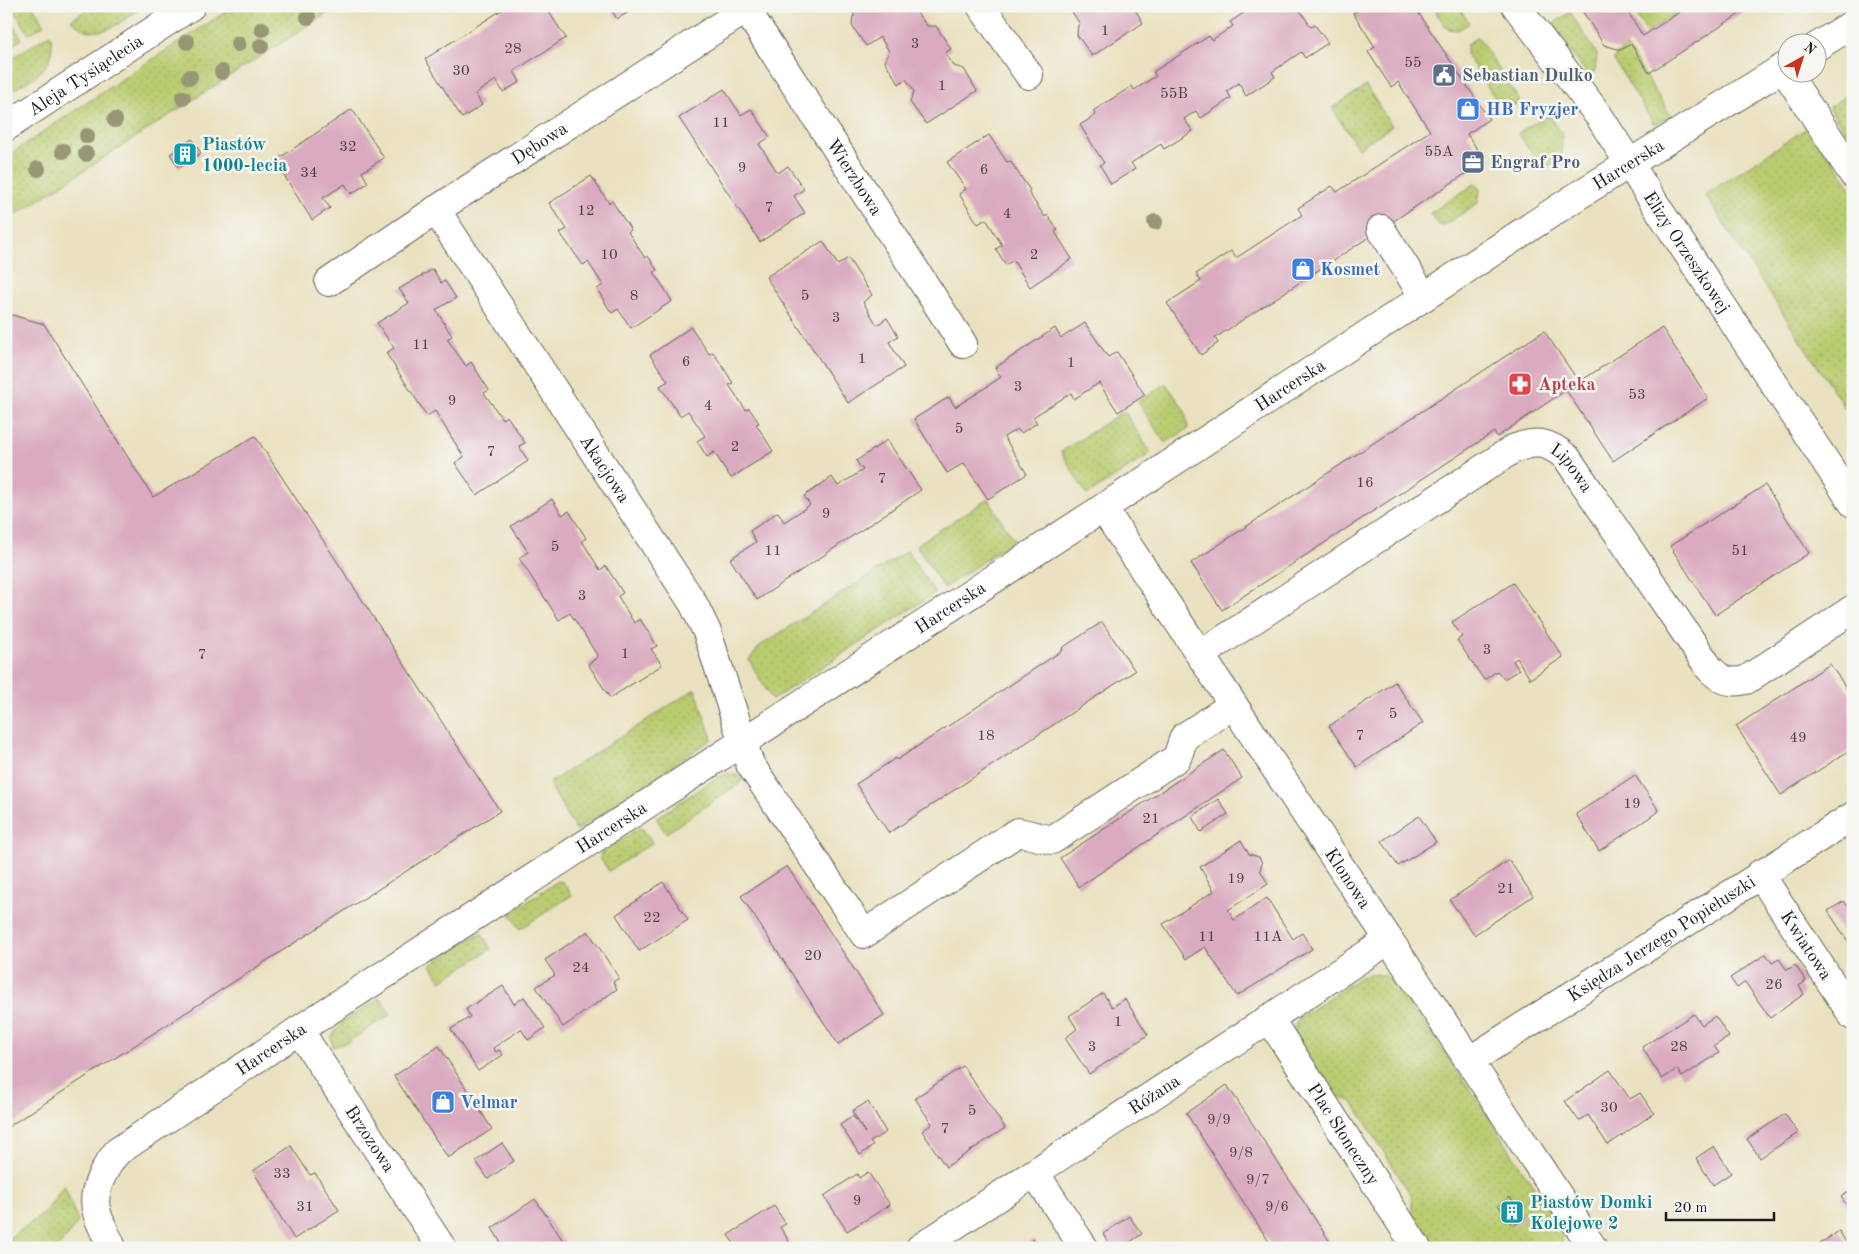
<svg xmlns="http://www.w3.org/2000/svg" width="1859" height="1254" font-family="'Old Standard TT',serif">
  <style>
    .green { fill: url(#green-dots); stroke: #6a7446 }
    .building { fill: #daabc0 }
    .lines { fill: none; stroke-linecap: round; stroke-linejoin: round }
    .minor-casing { stroke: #646155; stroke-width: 30 }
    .minor { stroke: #fff; stroke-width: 28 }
    .tree { fill: #979776 }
    .labels { text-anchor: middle; stroke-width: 5; stroke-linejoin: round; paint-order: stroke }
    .number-label { font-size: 15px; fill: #4c4045 }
    .street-label { font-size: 18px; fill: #1c1c1c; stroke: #f6f6f2 }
    .service-label { font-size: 18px; font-weight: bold; fill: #4e5e75; stroke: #f6f6f2; text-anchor: start }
    .shop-label { font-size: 18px; font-weight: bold; fill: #366cbe; stroke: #f6f6f2; text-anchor: start }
    .culture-label { font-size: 18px; font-weight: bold; fill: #0d838f; stroke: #f6f6f2; text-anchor: start }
    .health-label { font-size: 18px; font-weight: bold; fill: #be3a42; stroke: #f6f6f2; text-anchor: start }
  </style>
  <defs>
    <pattern id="green-dots" width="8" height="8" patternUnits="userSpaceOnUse" patternTransform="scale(1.25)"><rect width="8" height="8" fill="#b9cc6f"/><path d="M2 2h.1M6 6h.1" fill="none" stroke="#9eaf60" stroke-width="1.8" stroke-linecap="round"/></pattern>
  </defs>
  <rect width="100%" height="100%" fill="#f6f6f2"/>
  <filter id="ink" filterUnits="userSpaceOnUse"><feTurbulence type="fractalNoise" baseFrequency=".02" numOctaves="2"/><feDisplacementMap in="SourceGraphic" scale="10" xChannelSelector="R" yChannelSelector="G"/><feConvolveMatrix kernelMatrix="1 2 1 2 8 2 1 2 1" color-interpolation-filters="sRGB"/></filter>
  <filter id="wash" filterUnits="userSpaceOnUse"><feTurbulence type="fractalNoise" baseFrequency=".0096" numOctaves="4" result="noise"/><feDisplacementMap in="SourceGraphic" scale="20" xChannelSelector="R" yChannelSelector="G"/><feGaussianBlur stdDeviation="1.12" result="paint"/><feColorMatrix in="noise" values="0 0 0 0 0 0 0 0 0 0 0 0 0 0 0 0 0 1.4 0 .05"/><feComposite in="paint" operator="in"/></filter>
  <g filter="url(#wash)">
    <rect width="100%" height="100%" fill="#eae1c0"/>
    <g class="green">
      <polygon points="11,6 33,6 44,25 29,34"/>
      <path d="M92,6H144C120,22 97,46 71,20Z"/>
      <polygon points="235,6 338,6 6,221 6,157 125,77"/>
      <polygon points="1435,6 1458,6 1469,23 1458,30 1448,29 1437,14"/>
      <polygon points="1631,6 1688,6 1647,33"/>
      <polygon points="1570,12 1597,54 1595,71 1589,76 1551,26"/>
      <polygon points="6,15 22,39 6,49"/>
      <path d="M50,34C60,68 30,79 6,94V62Z"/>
      <polygon points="1478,37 1519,100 1519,104 1501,107 1466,54 1467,44"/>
      <polygon points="1627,47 1671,116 1662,121 1654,124 1614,60 1616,55"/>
      <polygon points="1366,86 1392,126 1358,148 1332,108"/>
      <polygon points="1853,92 1853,144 1829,107"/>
      <polygon points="1546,116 1551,117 1562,134 1561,159 1543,171 1518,133"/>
      <polygon points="1810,126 1853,191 1853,420 1705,195"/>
      <polygon points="1476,183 1480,189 1478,203 1443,226 1438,225 1430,213"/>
      <polygon points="1166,384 1185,411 1188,429 1165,443 1138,402"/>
      <polygon points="1124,411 1151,453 1087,495 1061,452"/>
      <polygon points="988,499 1014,540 944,588 916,545"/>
      <polygon points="907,551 935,593 772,700 749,660 760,646"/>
      <polygon points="695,689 712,739 576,831 549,783"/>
      <polygon points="726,774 733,774 743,778 740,783 666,833 656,818 718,777"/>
      <polygon points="639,828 643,829 652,843 609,871 600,858 601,853"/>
      <polygon points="558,881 563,882 572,895 520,929 511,915 512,912"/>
      <polygon points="478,934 482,934 491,949 441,981 431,965"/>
      <polygon points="1375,974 1385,976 1398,985 1486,1113 1563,1233 1561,1248 1427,1248 1412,1221 1412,1197 1353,1102 1330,1093 1295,1034 1295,1026 1299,1018 1362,976"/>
      <polygon points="380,998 391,1014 348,1042 333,1047 331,1038 342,1022"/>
      <polygon points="64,1185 78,1222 61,1244 55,1248 6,1248 6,1240 45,1213"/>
    </g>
    <g id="blocks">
      <g class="building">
        <polygon points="508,6 545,6 566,38 514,71 520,82 503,92 496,80 475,94 482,105 462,118 425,59"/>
        <polygon points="609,6 633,6 634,9 617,19"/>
        <polygon points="849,6 912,6 927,26 936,26 951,49 945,53 954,66 964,69 977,91 926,124 910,102 914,91 906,79 899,84 885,62 889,51 880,37 866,46 852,26 853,16 855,16"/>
        <polygon points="1068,6 1133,6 1143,23 1092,56 1077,35 1078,25 1080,24"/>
        <polygon points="1254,6 1297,6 1311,27 1315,25 1328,43 1305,58 1301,52 1272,72 1275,77 1246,96 1239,83 1227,91 1231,98 1201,118 1196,111 1184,119 1193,131 1164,149 1161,144 1131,163 1135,169 1111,184 1100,165 1104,163 1080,125 1096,115 1093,111 1132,86 1134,90 1156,76 1153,72 1209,36 1212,40 1233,26 1230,22"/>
        <polygon points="1364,6 1414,6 1489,119 1467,134 1485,161 1215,338 1218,343 1201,355 1167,303 1201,281 1196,274 1231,251 1236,258 1302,215 1298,208 1332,186 1337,192 1430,131 1398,82 1391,87 1368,52 1375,47 1353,13"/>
        <polygon points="1579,6 1624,6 1643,36 1689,6 1752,6 1649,73 1631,44 1621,50 1604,45"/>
        <polygon points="724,89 741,115 751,109 770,137 759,144 778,173 788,166 804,189 794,196 805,213 760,242 679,118"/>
        <polygon points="352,109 384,158 362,172 368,183 351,194 345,184 323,198 330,208 312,220 275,161"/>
        <polygon points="989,135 1007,162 1010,161 1030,190 1028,192 1045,217 1047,215 1058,230 1055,232 1072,259 1030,287 1013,260 1006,265 996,249 1002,245 986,219 978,224 959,194 966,189 947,162"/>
        <polygon points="192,139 201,153 179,168 170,154"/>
        <polygon points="591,176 609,203 612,201 631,230 628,232 645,258 648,256 657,270 654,272 672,301 631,328 618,309 612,313 609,309 597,289 603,285 588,262 583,265 560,233 567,229 549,203"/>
        <polygon points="823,241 838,265 848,258 872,295 863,302 877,325 887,318 898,336 889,342 904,367 848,403 766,277"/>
        <polygon points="433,269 441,283 445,281 456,298 436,310 452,336 447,339 466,366 471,362 489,390 484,393 494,407 502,419 507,416 525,443 519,446 528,461 477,495 455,463 464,457 435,411 427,416 386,353 394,348 377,323 409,303 399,289"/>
        <polygon points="12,315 44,324 153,497 255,436 500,811 6,1128 6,319"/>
        <polygon points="1085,323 1108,357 1117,352 1145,395 1118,412 1099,383 1074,399 1071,393 1033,417 1037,423 1021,433 1017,429 1004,437 1027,474 988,499 964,463 947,473 914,419 949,397 955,407 976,394 1001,377 995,368 1055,328 1061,338"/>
        <polygon points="691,327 709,354 713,352 723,367 733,383 729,385 746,410 749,408 759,423 756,424 773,451 731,478 714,452 707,457 697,441 705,436 688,411 680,416 660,386 668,381 650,355"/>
        <polygon points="1662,328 1708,398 1613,461 1566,390 1497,437 1494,432 1222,610 1191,563 1544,331 1579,382"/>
        <polygon points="887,440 921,490 757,600 730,559 756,542 750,531 778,512 784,522 810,505 804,496 832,477 838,486 863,470 856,461"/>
        <polygon points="1765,485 1809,553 1715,615 1670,546"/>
        <polygon points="552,499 562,515 569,511 586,538 582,541 600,570 606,566 623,593 618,596 634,623 640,619 657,646 651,649 662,665 610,698 588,664 598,657 584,634 570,613 559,620 519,558 528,552 511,526"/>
        <polygon points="1513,583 1563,657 1530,679 1517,658 1513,661 1519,670 1504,679 1497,671 1484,680 1457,640 1462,637 1452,622"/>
        <polygon points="1102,622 1135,671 889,833 856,784 896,758 897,760 1063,650 1062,648"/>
        <polygon points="1830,664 1853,698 1853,748 1781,795 1736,726"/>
        <polygon points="1395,682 1423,723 1357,767 1329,726"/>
        <polygon points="1224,750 1242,778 1079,887 1060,858"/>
        <polygon points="1635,775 1659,811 1599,851 1576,814"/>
        <polygon points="1218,799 1228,814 1201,832 1192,817"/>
        <polygon points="1419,816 1436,842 1398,866 1382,841"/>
        <polygon points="1241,840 1249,854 1259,857 1262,863 1260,870 1268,884 1228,910 1234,920 1267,898 1293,939 1302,933 1312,949 1237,996 1205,947 1186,959 1163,924 1214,891 1200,867"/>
        <polygon points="1509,860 1533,896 1474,935 1450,900"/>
        <polygon points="787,866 884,1015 838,1044 741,896"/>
        <polygon points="663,882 688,920 639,951 616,915"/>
        <polygon points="1844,901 1853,913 1853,949 1828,911"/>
        <polygon points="588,931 619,978 613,982 617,989 563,1027 536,987 555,975 545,960"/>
        <polygon points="1766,954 1772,963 1779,959 1787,970 1795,965 1806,981 1799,986 1804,994 1770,1018 1745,982 1737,988 1730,978"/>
        <polygon points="503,986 514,1004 524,997 545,1028 528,1040 521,1029 493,1048 496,1052 499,1050 503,1055 478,1071 451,1029 470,1017 466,1009"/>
        <polygon points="1103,993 1112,1007 1125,999 1148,1035 1089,1074 1065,1038 1077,1029 1069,1016"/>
        <polygon points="1694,1014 1702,1025 1715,1016 1729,1037 1714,1046 1719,1053 1682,1077 1677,1069 1662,1079 1642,1047"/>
        <polygon points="439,1046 492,1129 448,1158 394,1076"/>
        <polygon points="963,1066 1005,1128 946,1167 922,1131 932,1124 915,1098"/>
        <polygon points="1610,1070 1630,1099 1640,1093 1654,1113 1608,1145 1588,1115 1579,1121 1565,1101"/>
        <polygon points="1227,1085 1271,1152 1334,1248 1273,1248 1186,1113"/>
        <polygon points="868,1102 886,1132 870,1142 873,1146 860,1155 840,1125 853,1116 865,1133 852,1111"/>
        <polygon points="1785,1114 1798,1133 1760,1158 1747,1139"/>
        <polygon points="502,1143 514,1161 488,1179 476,1161"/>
        <polygon points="291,1146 310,1175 315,1173 339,1210 294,1239 253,1171"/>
        <polygon points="1714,1146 1731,1173 1713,1185 1696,1158"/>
        <polygon points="868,1172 890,1205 847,1231 824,1196 857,1174 859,1178"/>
        <polygon points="1853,1189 1853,1214 1841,1197"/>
        <polygon points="1510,1197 1525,1218 1513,1226 1498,1205"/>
        <polygon points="535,1199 566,1245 561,1248 504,1248 492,1228"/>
        <polygon points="774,1206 786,1224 780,1227 793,1248 737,1248 728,1235"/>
        <polygon points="1129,1216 1142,1234 1121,1248 1112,1248 1103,1234"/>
        <polygon points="1839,1231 1850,1248 1814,1248"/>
        <polygon points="1034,1239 1040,1248 1020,1248"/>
      </g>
    </g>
  </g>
  <g filter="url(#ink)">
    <use href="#blocks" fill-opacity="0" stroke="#646155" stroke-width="1"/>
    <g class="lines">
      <g class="minor-casing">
        <g id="minor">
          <polyline points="981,6 1029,75"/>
          <path id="s1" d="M1516,6L1599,116L1659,210L1853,503"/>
          <path id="s2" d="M746,9L963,344"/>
          <polyline points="1816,47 1853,24"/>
          <polyline points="1783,68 1853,174"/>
          <path id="s3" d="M6,127L191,6"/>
          <path id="s4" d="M436,210L693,603L707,632L750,764L864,934L1018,832L1052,840L1177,758L1184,737L1233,705"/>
          <polyline points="1381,229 1424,297"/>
          <path id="s5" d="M329,282L436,210L751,6"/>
          <path id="s6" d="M1103,508L1593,1248"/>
          <path id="s7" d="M1200,655L1513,449C1535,440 1548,441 1567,458L1710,669C1721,680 1730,684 1746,680L1853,609"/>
          <path id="s8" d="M1760,874L1853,1016"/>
          <path id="s9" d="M1269,1018L1417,1248"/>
          <path id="s10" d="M299,1030L442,1248"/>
          <path id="s11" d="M1469,1061L1853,816"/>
          <polyline points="1035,1173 1084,1248"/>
          <path id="s12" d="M107,1248L111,1245C106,1234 100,1224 97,1213C90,1192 105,1167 117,1152L299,1030L1103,508L1582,193L1786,66"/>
          <path id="s13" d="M920,1248L1389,940"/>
        </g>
      </g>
      <use href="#minor" class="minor"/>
    </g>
    <g class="tree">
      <circle cx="308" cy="17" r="8"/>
      <circle cx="262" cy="29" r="8"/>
      <circle cx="187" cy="42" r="8"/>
      <circle cx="238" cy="44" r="8"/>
      <circle cx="261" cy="46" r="8"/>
      <circle cx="222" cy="72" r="8"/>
      <circle cx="190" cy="77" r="8"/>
      <circle cx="183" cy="98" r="8"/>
      <circle cx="115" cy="120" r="8"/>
      <circle cx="87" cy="136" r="8"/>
      <circle cx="63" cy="151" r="8"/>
      <circle cx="86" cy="154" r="8"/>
      <circle cx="38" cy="169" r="8"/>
      <circle cx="1155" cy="222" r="8"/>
    </g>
  </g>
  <defs>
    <g id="civic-square" transform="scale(1.25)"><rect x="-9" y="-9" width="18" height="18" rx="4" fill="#5c6f8a" stroke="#f6f6f2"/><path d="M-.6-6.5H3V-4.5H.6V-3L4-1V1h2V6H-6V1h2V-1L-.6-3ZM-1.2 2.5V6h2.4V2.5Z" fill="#fff"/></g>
    <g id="shop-square" transform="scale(1.25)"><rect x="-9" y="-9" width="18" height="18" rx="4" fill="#3f7fe0" stroke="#f6f6f2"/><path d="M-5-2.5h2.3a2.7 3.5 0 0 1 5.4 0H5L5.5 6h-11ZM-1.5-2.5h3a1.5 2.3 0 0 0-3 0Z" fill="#fff"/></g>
    <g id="building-square" transform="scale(1.25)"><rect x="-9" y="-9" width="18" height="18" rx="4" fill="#0f9aa8" stroke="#f6f6f2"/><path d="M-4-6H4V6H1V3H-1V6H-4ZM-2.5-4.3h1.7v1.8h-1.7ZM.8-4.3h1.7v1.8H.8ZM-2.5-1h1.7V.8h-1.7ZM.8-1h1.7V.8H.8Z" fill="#fff"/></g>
    <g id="office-square" transform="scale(1.25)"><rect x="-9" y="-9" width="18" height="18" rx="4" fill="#5c6f8a" stroke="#f6f6f2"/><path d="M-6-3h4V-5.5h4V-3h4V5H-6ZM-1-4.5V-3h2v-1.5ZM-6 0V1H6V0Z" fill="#fff"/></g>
    <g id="pharmacy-square" transform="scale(1.25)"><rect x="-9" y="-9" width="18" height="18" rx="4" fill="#e0444e" stroke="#f6f6f2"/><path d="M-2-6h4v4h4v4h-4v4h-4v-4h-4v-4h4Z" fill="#fff"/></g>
  </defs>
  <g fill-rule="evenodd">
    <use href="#civic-square" x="1444" y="75"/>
    <use href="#shop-square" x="1468" y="109"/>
    <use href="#building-square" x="185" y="154"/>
    <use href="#office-square" x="1473" y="162"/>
    <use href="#shop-square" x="1303" y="269"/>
    <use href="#pharmacy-square" x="1520" y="384"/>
    <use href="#shop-square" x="443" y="1102"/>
    <use href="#building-square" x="1512" y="1212"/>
  </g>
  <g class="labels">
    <g class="number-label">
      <text x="1105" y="35">1</text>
      <text x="915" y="48">3</text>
      <text x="513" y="53">28</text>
      <text x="1413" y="67">55</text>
      <text x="461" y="75">30</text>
      <text x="942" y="90">1</text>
      <text x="1174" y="98">55B</text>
      <text x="721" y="127">11</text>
      <text x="348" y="151">32</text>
      <text x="1439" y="156">55A</text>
      <text x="742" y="172">9</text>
      <text x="984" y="174">6</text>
      <text x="309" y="177">34</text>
      <text x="769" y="212">7</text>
      <text x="586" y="215">12</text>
      <text x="1007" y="218">4</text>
      <text x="609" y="259">10</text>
      <text x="1034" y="259">2</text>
      <text x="634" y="300">8</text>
      <text x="805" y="300">5</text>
      <text x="836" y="322">3</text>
      <text x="421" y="349">11</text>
      <text x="862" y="363">1</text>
      <text x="686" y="366">6</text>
      <text x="1071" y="367">1</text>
      <text x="1018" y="391">3</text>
      <text x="1637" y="399">53</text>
      <text x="452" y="405">9</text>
      <text x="708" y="410">4</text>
      <text x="959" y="433">5</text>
      <text x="735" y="451">2</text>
      <text x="491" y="456">7</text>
      <text x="882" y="483">7</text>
      <text x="1365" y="487">16</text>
      <text x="826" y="518">9</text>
      <text x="555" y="551">5</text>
      <text x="773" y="555">11</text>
      <text x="1740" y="555">51</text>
      <text x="582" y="600">3</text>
      <text x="1487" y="654">3</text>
      <text x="625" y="658">1</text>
      <text x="202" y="659">7</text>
      <text x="1393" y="718">5</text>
      <text x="986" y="740">18</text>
      <text x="1360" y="740">7</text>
      <text x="1798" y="742">49</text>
      <text x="1632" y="808">19</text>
      <text x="1151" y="823">21</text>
      <text x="1236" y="883">19</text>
      <text x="1506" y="893">21</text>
      <text x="652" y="922">22</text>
      <text x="1207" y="941">11</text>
      <text x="1268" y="941">11A</text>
      <text x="813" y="960">20</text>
      <text x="581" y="972">24</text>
      <text x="1774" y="989">26</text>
      <text x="1118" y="1026">1</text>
      <text x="1092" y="1051">3</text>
      <text x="1679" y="1051">28</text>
      <text x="1609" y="1112">30</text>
      <text x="972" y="1115">5</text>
      <text x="1219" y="1124">9/9</text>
      <text x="945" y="1133">7</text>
      <text x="1241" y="1157">9/8</text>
      <text x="282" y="1178">33</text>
      <text x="1258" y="1184">9/7</text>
      <text x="857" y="1205">9</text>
      <text x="305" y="1211">31</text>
      <text x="1277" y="1211">9/6</text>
    </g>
    <g class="street-label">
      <text dy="6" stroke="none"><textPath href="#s3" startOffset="95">Aleja Tysiąclecia</textPath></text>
      <text dy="6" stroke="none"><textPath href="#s5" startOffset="252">Dębowa</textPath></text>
      <text dy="6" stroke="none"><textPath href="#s12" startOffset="1912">Harcerska</textPath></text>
      <text dy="6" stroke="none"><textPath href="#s2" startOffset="200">Wierzbowa</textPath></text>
      <text dy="6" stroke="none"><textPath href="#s1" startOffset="300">Elizy Orzeszkowej</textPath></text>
      <text dy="6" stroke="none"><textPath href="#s12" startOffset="1508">Harcerska</textPath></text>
      <text dy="6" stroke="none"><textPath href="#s4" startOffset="309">Akacjowa</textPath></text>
      <text dy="6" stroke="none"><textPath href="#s7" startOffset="444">Lipowa</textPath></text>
      <text dy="6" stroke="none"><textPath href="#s12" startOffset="1102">Harcerska</textPath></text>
      <text dy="6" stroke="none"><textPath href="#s12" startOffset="698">Harcerska</textPath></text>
      <text dy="6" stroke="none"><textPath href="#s6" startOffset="444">Klonowa</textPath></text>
      <text dy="6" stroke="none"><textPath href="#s11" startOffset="228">Księdza Jerzego Popiełuszki</textPath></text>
      <text dy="6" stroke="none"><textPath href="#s8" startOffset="85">Kwiatowa</textPath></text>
      <text dy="6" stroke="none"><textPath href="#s12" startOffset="292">Harcerska</textPath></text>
      <text dy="6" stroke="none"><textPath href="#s13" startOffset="280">Różana</textPath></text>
      <text dy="6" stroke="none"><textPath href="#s9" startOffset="138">Plac Słoneczny</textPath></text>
      <text dy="6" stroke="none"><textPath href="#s10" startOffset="130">Brzozowa</textPath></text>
    </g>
    <g class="service-label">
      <text x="1462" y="81">Sebastian Dulko</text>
      <text x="1490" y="168">Engraf Pro</text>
    </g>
    <g class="shop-label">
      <text x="1486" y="115">HB Fryzjer</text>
      <text x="1320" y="275">Kosmet</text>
      <text x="460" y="1108">Velmar</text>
    </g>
    <g class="culture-label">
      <text x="202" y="150">Piastów<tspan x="202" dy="21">1000-lecia</tspan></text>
      <text x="1530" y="1208">Piastów Domki<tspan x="1530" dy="21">Kolejowe 2</tspan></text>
    </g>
    <g class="health-label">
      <text x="1538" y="390">Apteka</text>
    </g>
  </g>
  <rect width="1859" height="1254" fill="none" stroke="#f6f6f2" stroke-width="25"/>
  <g transform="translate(1802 58) rotate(39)"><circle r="24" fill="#f6f6f2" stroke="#9f9f9c"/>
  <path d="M0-4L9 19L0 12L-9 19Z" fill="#c8321e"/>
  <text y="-8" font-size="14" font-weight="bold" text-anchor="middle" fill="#1c1c1c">N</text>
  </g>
  <path d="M1666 1212v8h108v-8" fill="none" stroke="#1c1c1c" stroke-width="2.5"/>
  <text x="1674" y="1212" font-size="15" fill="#1c1c1c" stroke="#f6f6f2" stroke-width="4" paint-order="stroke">20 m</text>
</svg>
